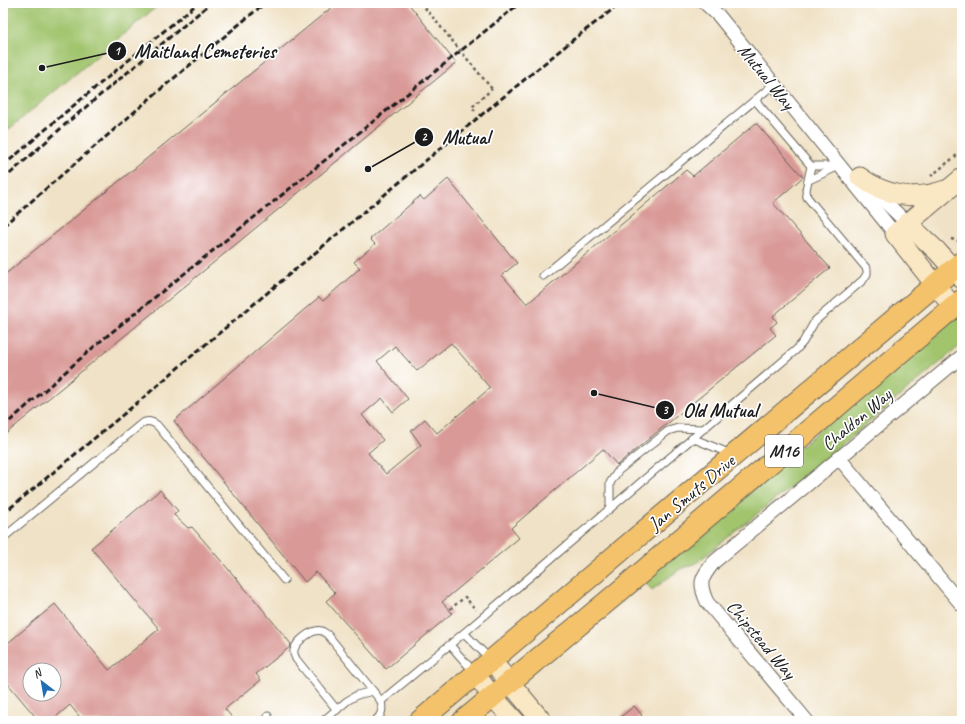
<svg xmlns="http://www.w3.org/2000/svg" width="965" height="724" font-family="Caveat,sans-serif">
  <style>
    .green { fill: #a1c46d; stroke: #5e7044 }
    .building { fill: #d99a97; fill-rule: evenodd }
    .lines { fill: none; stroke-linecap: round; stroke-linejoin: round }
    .lane-casing { stroke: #666158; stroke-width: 9 }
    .street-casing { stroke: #666158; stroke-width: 15 }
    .secondary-casing { stroke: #666158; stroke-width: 21 }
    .primary-casing { stroke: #666158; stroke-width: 23 }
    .path { stroke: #666158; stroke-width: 2.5; stroke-dasharray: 3 3; stroke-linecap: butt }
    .lane { stroke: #fff; stroke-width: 7 }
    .street { stroke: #fff; stroke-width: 13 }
    .secondary { stroke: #fae7c3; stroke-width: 19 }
    .primary { stroke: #f3c26a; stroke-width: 21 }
    .rail { stroke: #1c1c1c; stroke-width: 3; stroke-dasharray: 6 3; stroke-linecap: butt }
    .path-bridge { stroke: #666158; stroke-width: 2.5; stroke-dasharray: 3 3; stroke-linecap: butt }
    .labels { text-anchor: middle; stroke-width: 3.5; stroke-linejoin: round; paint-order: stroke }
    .shield { fill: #fff; stroke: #606060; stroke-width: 1 }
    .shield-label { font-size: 18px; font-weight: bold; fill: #1c1c1c }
    .street-label { font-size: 19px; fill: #1c1c1c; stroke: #fff }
    .leader { fill: none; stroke: #1c1c1c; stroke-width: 1.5 }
    .callout-dot { fill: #1c1c1c; stroke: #fff; stroke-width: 1.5 }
    .mark-label { font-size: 12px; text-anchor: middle; font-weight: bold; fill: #fff }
    .callout-label { font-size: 20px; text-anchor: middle; font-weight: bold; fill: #1c1c1c; stroke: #fff; stroke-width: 3.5; stroke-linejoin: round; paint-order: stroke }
  </style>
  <rect width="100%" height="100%" fill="#fff"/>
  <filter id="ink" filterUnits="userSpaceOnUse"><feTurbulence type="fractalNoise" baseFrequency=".025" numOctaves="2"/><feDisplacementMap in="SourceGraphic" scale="8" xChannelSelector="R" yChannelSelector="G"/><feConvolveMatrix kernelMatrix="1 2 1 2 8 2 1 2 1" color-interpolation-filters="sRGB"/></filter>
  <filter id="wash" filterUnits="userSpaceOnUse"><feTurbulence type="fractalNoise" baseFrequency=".012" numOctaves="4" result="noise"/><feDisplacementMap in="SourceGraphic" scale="16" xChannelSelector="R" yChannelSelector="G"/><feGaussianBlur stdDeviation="0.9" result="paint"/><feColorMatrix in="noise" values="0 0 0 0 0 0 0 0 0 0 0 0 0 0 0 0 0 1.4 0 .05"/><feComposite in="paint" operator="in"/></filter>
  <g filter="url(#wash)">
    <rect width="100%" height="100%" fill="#f0e2c6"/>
    <g class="green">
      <polygon points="3,3 161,3 3,134"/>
      <polygon points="962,307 962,344 837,449 695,564 680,569 652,590 644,581"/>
    </g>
    <g id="blocks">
      <g class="building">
        <polygon points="337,3 408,3 456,63 3,436 3,276"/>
        <path d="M756,123L803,177L773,203L830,268L773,316L777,322L770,328L776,335L618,464L617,465L603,449L511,528L519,538L442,602L452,613L386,669L326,601L335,593L316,572L305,582L174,421L319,297L323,301L360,268L354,262L375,244L370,239L420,196L424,200L448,179L517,263L502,275L527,304L686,170L693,176ZM451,343L490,388L437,433L425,419L411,431L421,445L386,474L368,453L383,440L362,415L382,398L393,412L408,399L377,361L395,346L417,371Z"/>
        <path d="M160,490L178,511L174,515L188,528L192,527L260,606L291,644L290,647L256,674L261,680L225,709L235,721H83L70,705L51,721H39L3,678V647L55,604L109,670L159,629L91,548ZM30,670H54V694H30Z"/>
        <polygon points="634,706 642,715 634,721 616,721"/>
      </g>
    </g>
  </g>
  <g filter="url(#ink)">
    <use href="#blocks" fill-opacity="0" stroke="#666158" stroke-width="1"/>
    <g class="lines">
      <g class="lane-casing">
        <g id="lane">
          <polyline points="811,166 837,166"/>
          <polyline points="809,180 839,166"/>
          <polyline points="543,276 773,85"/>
          <polyline points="692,438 731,454"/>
          <polyline points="610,508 610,483 618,471 668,431 678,428 702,429"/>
          <path d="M3,538L141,424C147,420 151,421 157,425L284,580"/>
          <polyline points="464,633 491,660"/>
          <polyline points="450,645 474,672"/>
          <path d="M337,710L296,659C295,656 293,654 294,650C296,642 312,628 322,631C322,631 326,634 327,634L381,701L464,633L796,350L803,342L815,321L863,280L867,274V269L807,197L806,190L811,166L755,100"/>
          <polyline points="268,716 268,721"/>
          <polyline points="323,721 347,701 357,695 373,691"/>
          <path d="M375,721C382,715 383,710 381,701"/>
        </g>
      </g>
      <g class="street-casing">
        <g id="street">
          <polyline points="705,3 719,16 895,234"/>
          <polyline points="871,188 907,223"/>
          <polyline points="839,458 962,605"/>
          <path d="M807,721L707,602C698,582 701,579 714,562L962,356"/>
        </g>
      </g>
      <g class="secondary-casing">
        <g id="secondary">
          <path d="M860,177C885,196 915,201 945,190"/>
          <polyline points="907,223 937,251 962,279"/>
          <polyline points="953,307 895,234 962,178"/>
          <polyline points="491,660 542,721"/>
          <polyline points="475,674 492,696 515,721"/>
        </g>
      </g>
      <g class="primary-casing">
        <g id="primary">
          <polyline points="420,721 962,262"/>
          <polyline points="463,721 615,595 962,300"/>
        </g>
      </g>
      <g class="path">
        <polyline points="475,111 472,107 492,89"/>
        <polyline points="931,176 962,151"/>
        <polyline points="951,239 962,242"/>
        <polyline points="450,609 465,597 476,610"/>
      </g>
      <use href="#lane" class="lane"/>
      <use href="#street" class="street"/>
      <use href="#secondary" class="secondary"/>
      <use href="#primary" class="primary"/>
      <g class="rail">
        <polyline points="3,166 67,111 198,3"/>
        <polyline points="3,180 69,121 211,3"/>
        <polyline points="3,226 162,88 265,3"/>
        <polyline points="3,427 97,344 520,3"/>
        <polyline points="3,514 143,398 187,360 407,176 574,39 621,3"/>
      </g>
      <polyline class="path-bridge" points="421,3 492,89"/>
    </g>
  </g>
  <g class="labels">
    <rect class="shield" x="765" y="435" width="38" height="32" rx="3"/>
    <g class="shield-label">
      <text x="784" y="457">M16</text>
    </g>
    <g class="street-label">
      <text transform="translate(767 76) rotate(51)" y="7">Mutual Way</text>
      <text transform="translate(856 419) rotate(-40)" y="7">Chaldon Way</text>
      <text transform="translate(691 492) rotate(-40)" y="7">Jan Smuts Drive</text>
      <text transform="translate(762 639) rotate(50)" y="7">Chipstead Way</text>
    </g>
  </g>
  <path class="leader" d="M42 68L117 51M368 169L424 137M594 393L665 410"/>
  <g class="callout-dot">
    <circle cx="42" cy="68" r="4"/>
    <circle cx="368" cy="169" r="4"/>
    <circle cx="594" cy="393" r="4"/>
    <circle cx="117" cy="51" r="10"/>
    <circle cx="424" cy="137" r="10"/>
    <circle cx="665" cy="410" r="10"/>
  </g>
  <g class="mark-label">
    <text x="117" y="55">1</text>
    <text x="424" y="141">2</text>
    <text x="665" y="414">3</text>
  </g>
  <g class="callout-label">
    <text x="205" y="58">Maitland Cemeteries</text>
    <text x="466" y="144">Mutual</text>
    <text x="720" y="417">Old Mutual</text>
  </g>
  <rect width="965" height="724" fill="none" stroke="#fff" stroke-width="16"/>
  <g transform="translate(42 682) rotate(329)"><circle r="19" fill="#ffffff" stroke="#a4a4a4"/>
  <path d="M0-3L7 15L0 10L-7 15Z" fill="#1f6fb2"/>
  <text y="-6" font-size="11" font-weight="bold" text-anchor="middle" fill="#1c1c1c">N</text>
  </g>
</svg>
